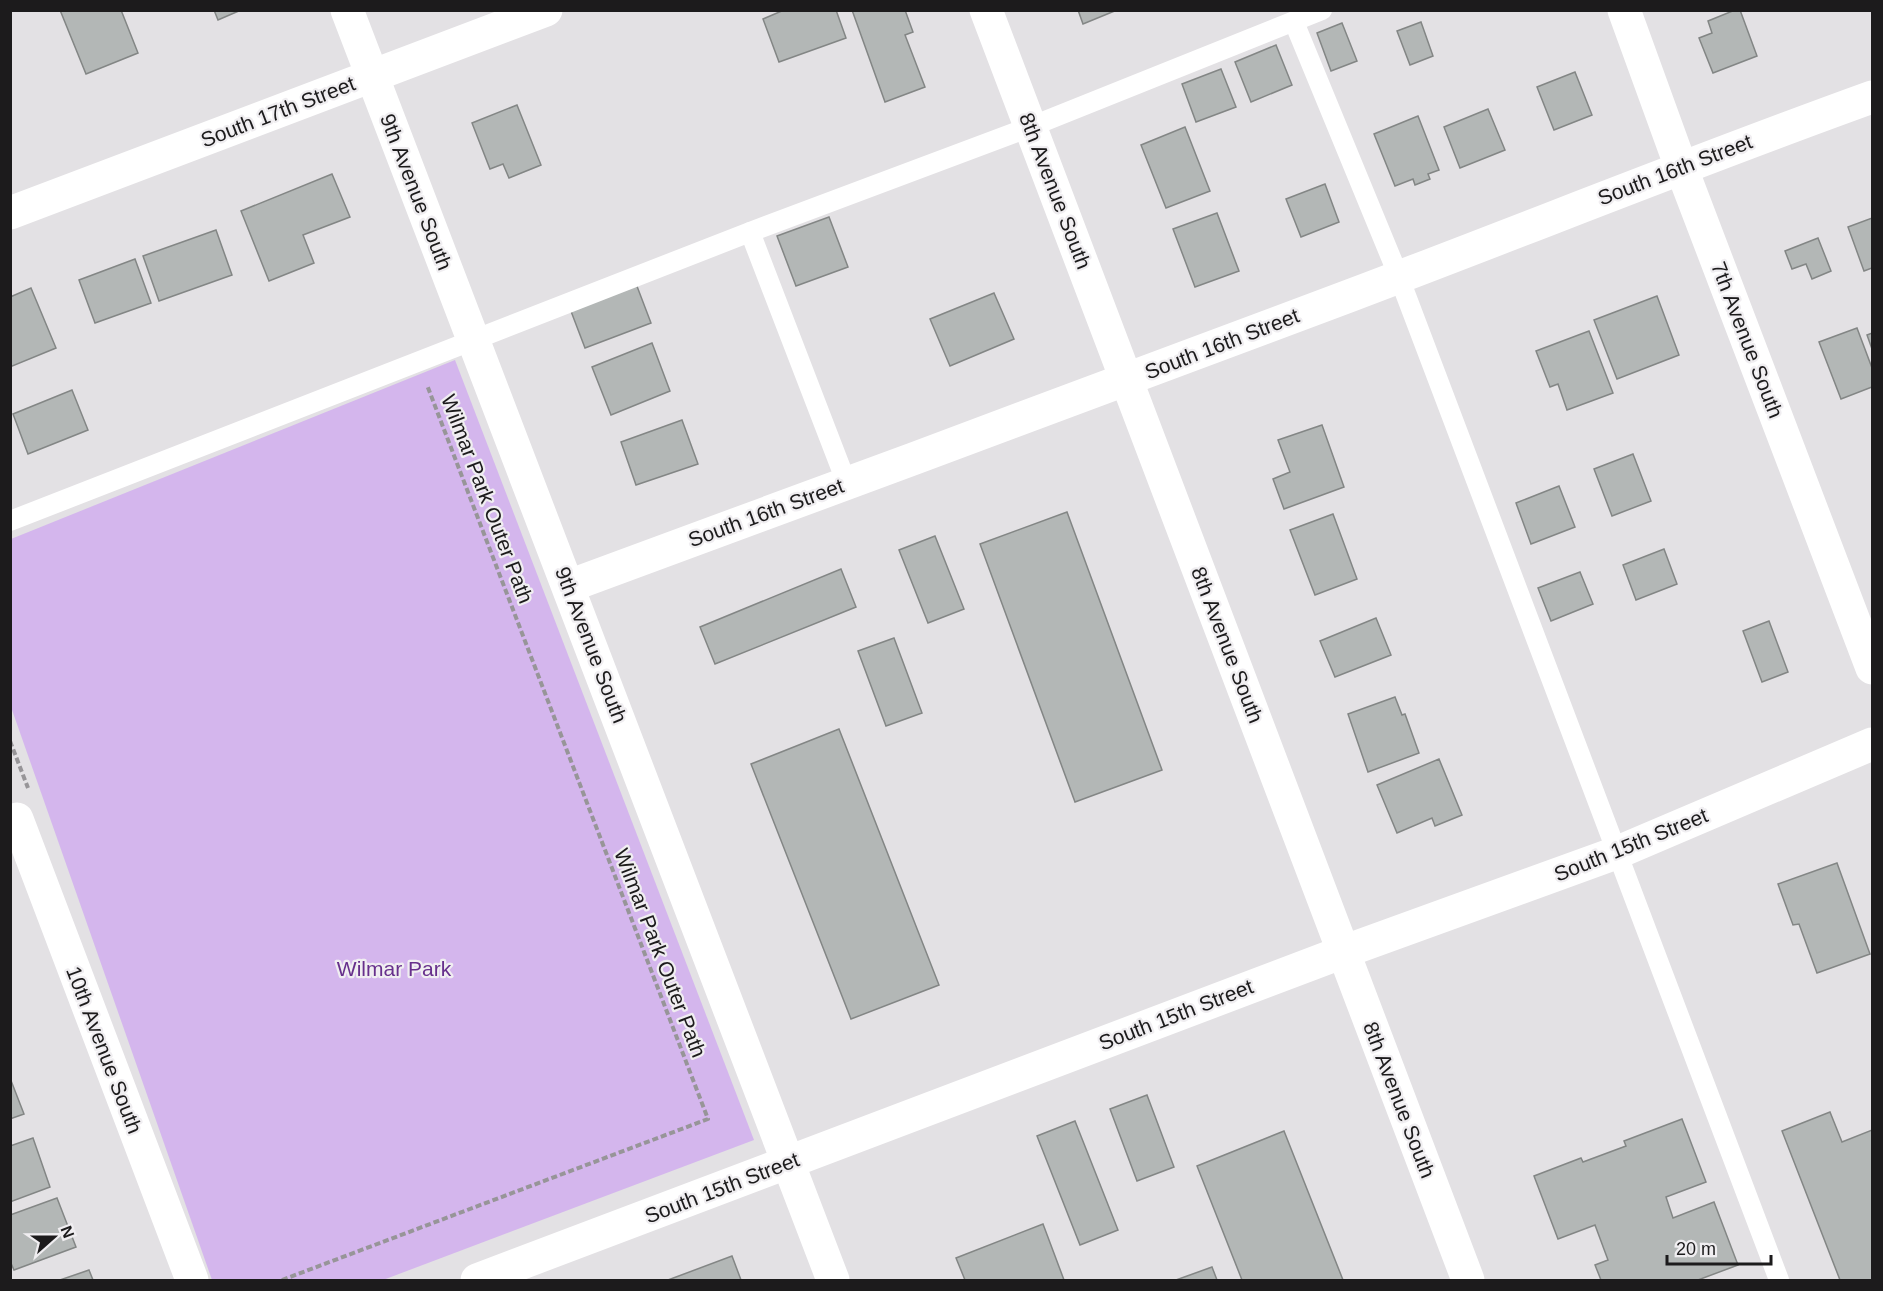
<svg xmlns="http://www.w3.org/2000/svg" width="1883" height="1291" font-family="Helvetica,sans-serif">
  <style>
    .green { fill: #d4b6ed }
    .building { fill: #b3b7b6; stroke: #838685; stroke-width: 1.5 }
    .lines { fill: none; stroke-linecap: round; stroke-linejoin: round }
    .path { stroke: #979598; stroke-width: 4; stroke-dasharray: 6 3; stroke-linecap: butt }
    .lane { stroke: #fff; stroke-width: 20 }
    .street { stroke: #fff; stroke-width: 33 }
    .labels { text-anchor: middle; stroke-width: 4.5; stroke-linejoin: round; paint-order: stroke }
    .street-label { font-size: 21px; fill: #1c1b1c; stroke: #f0eef1 }
    .park-label { font-size: 21px; fill: #67308c; stroke: #f0eef1 }
  </style>
  <rect width="100%" height="100%" fill="#e3e1e4"/>
  <polygon class="green" points="455,360 754,1140 383,1280 212,1280 11,707 11,539"/>
  <g class="building">
    <polygon points="60,10 121,10 138,53 86,74"/>
    <polygon points="214,10 241,10 218,20"/>
    <polygon points="784,10 836,10 846,38 779,62 763,19"/>
    <polygon points="852,10 905,10 913,32 905,35 925,87 885,102"/>
    <polygon points="1078,10 1117,10 1083,24"/>
    <polygon points="1735,10 1740,10 1757,56 1713,73 1699,38 1712,33 1708,21"/>
    <polygon points="1421,22 1433,56 1410,65 1397,31"/>
    <polygon points="1342,23 1357,61 1331,71 1317,33"/>
    <polygon points="1276,45 1292,85 1251,102 1235,62"/>
    <polygon points="1221,69 1236,107 1196,122 1182,84"/>
    <polygon points="1575,72 1592,115 1554,130 1537,87"/>
    <polygon points="517,105 541,165 509,178 503,164 490,169 472,123"/>
    <polygon points="1488,109 1505,150 1460,168 1444,127"/>
    <polygon points="1418,116 1439,170 1428,174 1430,179 1415,185 1413,179 1395,186 1374,134"/>
    <polygon points="1185,127 1210,191 1166,208 1141,145"/>
    <polygon points="332,174 350,217 303,235 314,263 269,281 241,211"/>
    <polygon points="1325,184 1339,222 1301,237 1286,199"/>
    <polygon points="1217,213 1239,271 1195,287 1173,229"/>
    <polygon points="829,217 848,267 796,286 777,236"/>
    <polygon points="1872,218 1872,268 1864,271 1848,227"/>
    <polygon points="216,230 232,275 159,301 143,256"/>
    <polygon points="1818,238 1831,271 1812,279 1806,264 1792,269 1785,251"/>
    <polygon points="135,259 151,303 95,323 79,280"/>
    <polygon points="635,281 651,323 585,348 569,306"/>
    <polygon points="31,288 56,348 10,367 10,297"/>
    <polygon points="994,293 1014,339 950,366 930,319"/>
    <polygon points="1657,296 1679,355 1617,379 1594,320"/>
    <polygon points="1857,328 1872,368 1872,387 1841,399 1819,342"/>
    <polygon points="1589,331 1613,393 1567,410 1558,384 1550,387 1536,351"/>
    <polygon points="1872,333 1872,349 1867,335"/>
    <polygon points="652,343 670,391 611,415 592,367"/>
    <polygon points="72,390 88,430 28,454 13,414"/>
    <polygon points="682,420 698,464 636,485 621,442"/>
    <polygon points="1322,425 1344,487 1284,509 1273,479 1290,472 1278,440"/>
    <polygon points="1633,454 1651,501 1612,516 1594,469"/>
    <polygon points="1559,486 1575,527 1531,544 1516,503"/>
    <polygon points="1067,512 1162,770 1075,802 980,544"/>
    <polygon points="1333,514 1357,579 1315,595 1290,530"/>
    <polygon points="935,536 964,609 928,623 899,550"/>
    <polygon points="1664,549 1677,584 1636,600 1623,565"/>
    <polygon points="841,569 856,607 715,664 700,627"/>
    <polygon points="1580,572 1593,604 1551,621 1538,588"/>
    <polygon points="1376,618 1391,655 1335,677 1320,641"/>
    <polygon points="1769,621 1788,672 1762,682 1743,631"/>
    <polygon points="894,638 922,713 886,726 858,651"/>
    <polygon points="1395,697 1402,715 1405,714 1419,753 1368,772 1348,714"/>
    <polygon points="839,729 939,985 851,1019 751,764"/>
    <polygon points="1439,759 1462,815 1435,826 1432,818 1397,833 1377,785"/>
    <polygon points="1837,863 1870,954 1817,973 1799,924 1793,925 1778,884"/>
    <polygon points="10,1078 24,1114 10,1119"/>
    <polygon points="1147,1095 1174,1167 1137,1181 1110,1109"/>
    <polygon points="1830,1112 1842,1142 1872,1130 1872,1280 1840,1280 1782,1131"/>
    <polygon points="1682,1119 1706,1182 1666,1197 1673,1218 1714,1202 1738,1265 1698,1280 1601,1280 1595,1265 1608,1260 1595,1225 1558,1239 1534,1176 1581,1158 1583,1162 1626,1146 1624,1141"/>
    <polygon points="1075,1121 1118,1230 1080,1245 1037,1136"/>
    <polygon points="1284,1131 1343,1280 1242,1280 1197,1166"/>
    <polygon points="33,1138 50,1187 10,1202 10,1146"/>
    <polygon points="57,1198 76,1247 14,1270 10,1261 10,1215"/>
    <polygon points="1043,1224 1064,1280 965,1280 956,1258"/>
    <polygon points="732,1256 741,1280 668,1280"/>
    <polygon points="1212,1267 1217,1280 1176,1280"/>
    <polygon points="89,1270 93,1280 60,1280"/>
  </g>
  <g class="lines">
    <g class="path">
      <polyline points="10,741 28,788"/>
      <polyline points="282,1280 708,1119 427,385"/>
    </g>
    <g class="lane">
      <polyline points="1294,22 1399,277 1779,1280"/>
      <polyline points="750,232 847,484"/>
      <polyline points="10,521 750,232 1030,127 1322,10"/>
    </g>
    <g class="street">
      <polyline points="347,10 833,1280"/>
      <polyline points="986,10 1468,1280"/>
      <polyline points="1624,10 1681,167 1872,668"/>
      <polyline points="10,213 546,10"/>
      <path d="M569,586C829,490 1090,394 1349,296C1524,230 1697,160 1872,97"/>
      <polyline points="10,821 17,819 192,1280"/>
      <polyline points="477,1280 1343,952 1616,853 1872,744"/>
    </g>
  </g>
  <g class="labels">
    <g class="street-label">
      <text transform="translate(278 112) rotate(-21)" y="7">South 17th Street</text>
      <text transform="translate(1675 170) rotate(-21)" y="7">South 16th Street</text>
      <text transform="translate(1055 191) rotate(69)" y="7">8th Avenue South</text>
      <text transform="translate(416 192) rotate(69)" y="7">9th Avenue South</text>
      <text transform="translate(1747 340) rotate(69)" y="7">7th Avenue South</text>
      <text transform="translate(1222 344) rotate(-21)" y="7">South 16th Street</text>
      <text transform="translate(487 499) rotate(69)" y="7">Wilmar Park Outer Path</text>
      <text transform="translate(766 513) rotate(-20)" y="7">South 16th Street</text>
      <text transform="translate(591 645) rotate(69)" y="7">9th Avenue South</text>
      <text transform="translate(1227 645) rotate(69)" y="7">8th Avenue South</text>
      <text transform="translate(1631 845) rotate(-22)" y="7">South 15th Street</text>
      <text transform="translate(660 953) rotate(69)" y="7">Wilmar Park Outer Path</text>
      <text transform="translate(1176 1015) rotate(-21)" y="7">South 15th Street</text>
      <text transform="translate(104 1050) rotate(69)" y="7">10th Avenue South</text>
      <text transform="translate(1399 1100) rotate(69)" y="7">8th Avenue South</text>
      <text transform="translate(722 1188) rotate(-21)" y="7">South 15th Street</text>
    </g>
    <g class="park-label">
      <text x="394" y="976">Wilmar Park</text>
    </g>
  </g>
  <rect width="1883" height="1291" fill="none" stroke="#1c1b1c" stroke-width="24"/>
  <g transform="translate(54 1237) rotate(69)" stroke="#f0eef1" stroke-width="4.5" paint-order="stroke">
  <path d="M0-4.5L10 22L0 15L-10 22Z" fill="#1c1b1c"/>
  <text y="-9" font-size="16" font-weight="bold" text-anchor="middle" fill="#1c1b1c">N</text>
  </g>
  <path d="M1667 1255v9h104v-9" fill="none" stroke="#1c1b1c" stroke-width="3"/>
  <text x="1676" y="1255" font-size="18" fill="#1c1b1c" stroke="#f0eef1" stroke-width="4.5" paint-order="stroke">20 m</text>
</svg>
